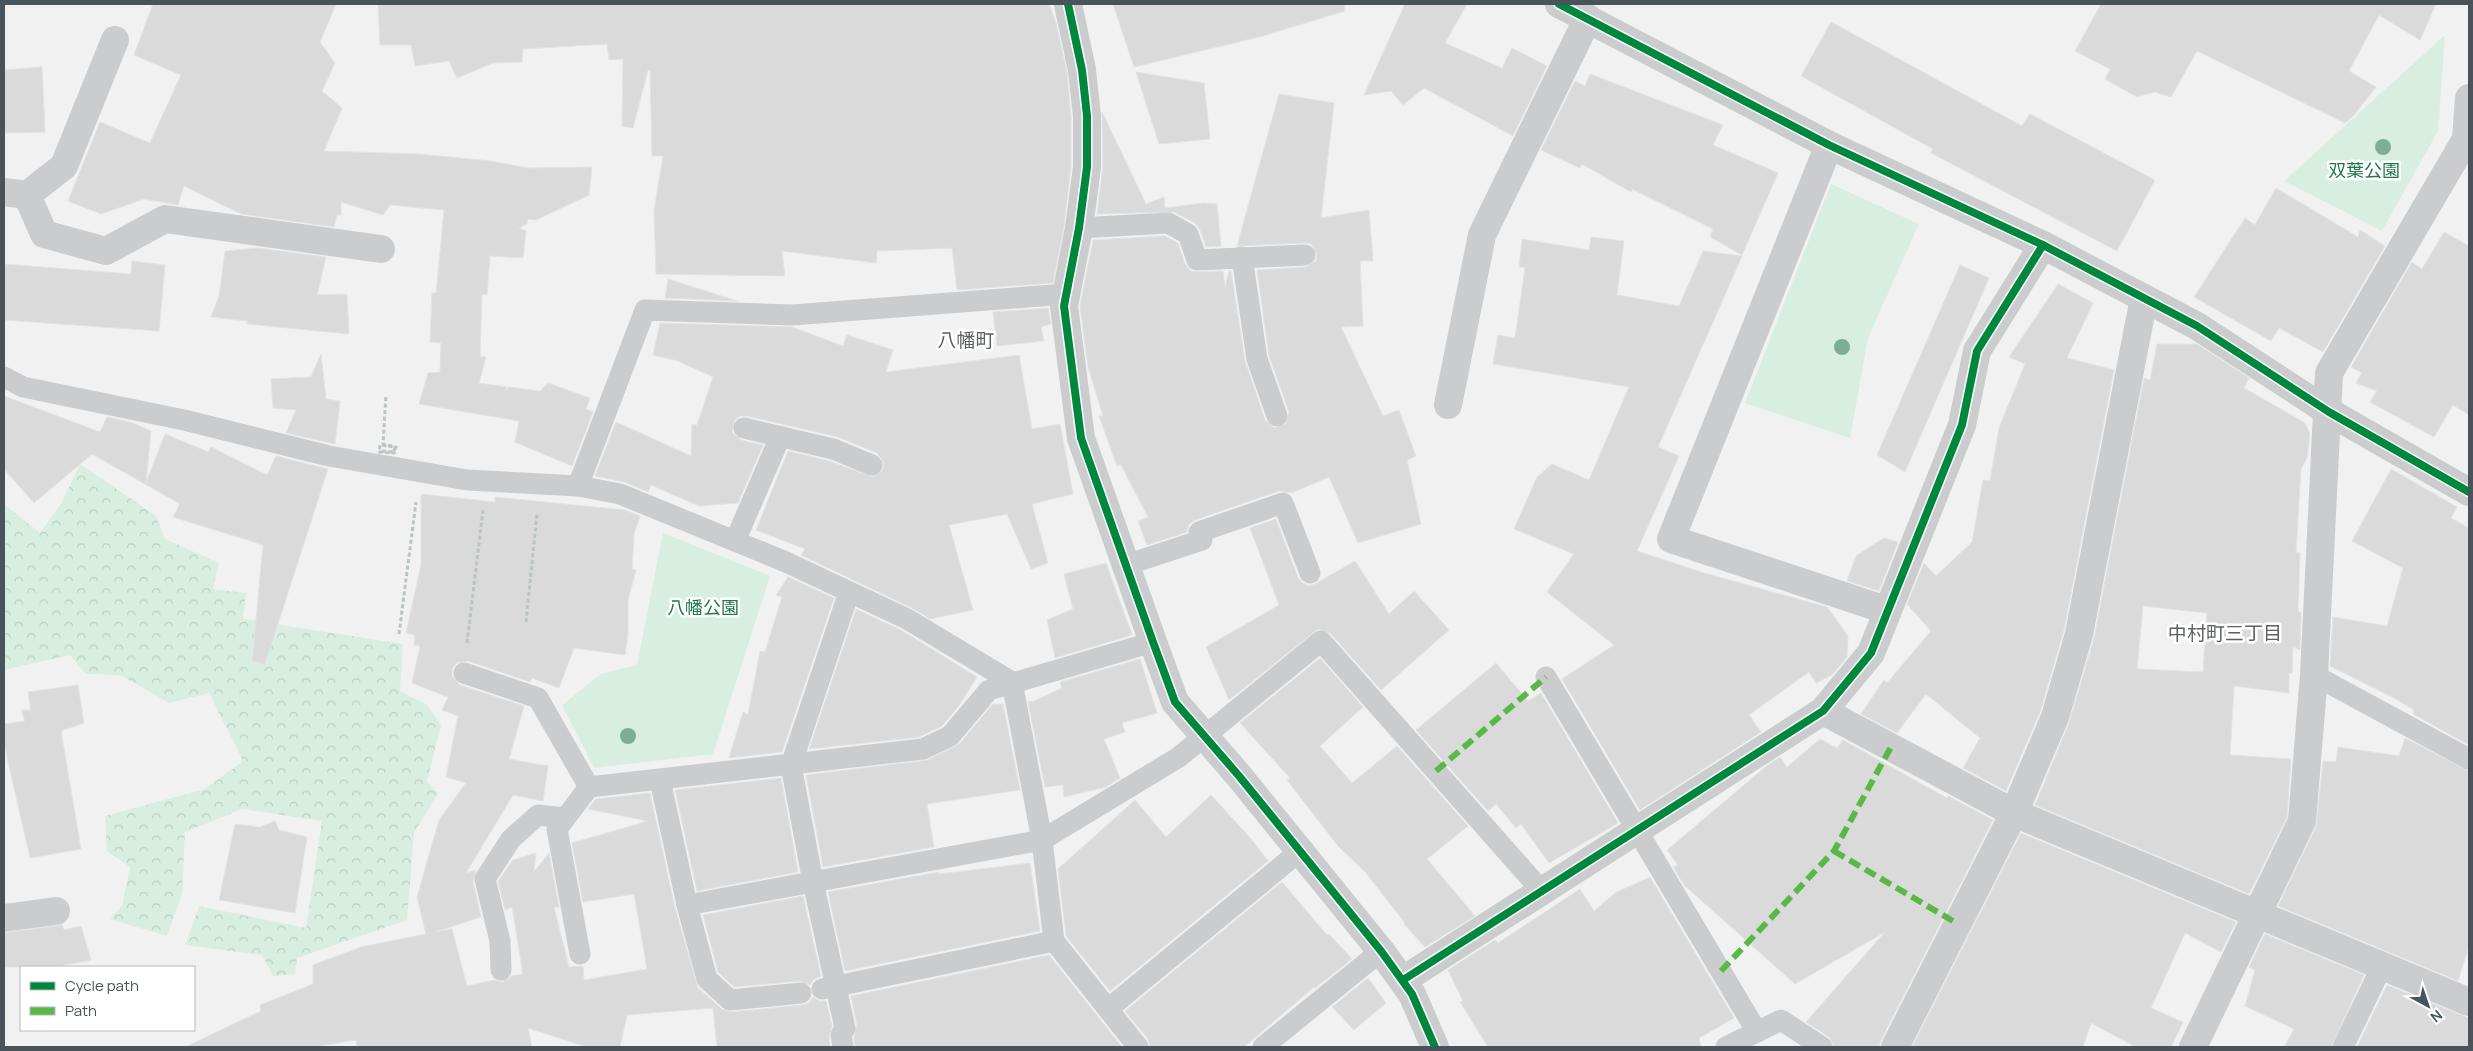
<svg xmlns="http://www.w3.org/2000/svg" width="2473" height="1051" font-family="Manrope,'Noto Sans JP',sans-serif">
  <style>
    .green { fill: #d8eee0 }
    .forest { fill: url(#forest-crowns) }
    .building { fill: #dadadb; stroke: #e2e3e3; fill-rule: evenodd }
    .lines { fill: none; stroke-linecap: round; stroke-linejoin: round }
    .path { stroke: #bac4c1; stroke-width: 3; stroke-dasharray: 4 2.5; stroke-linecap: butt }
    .service { stroke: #cbccce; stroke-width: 21 }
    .minor { stroke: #cbccce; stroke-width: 28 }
    .tertiary { stroke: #cbccce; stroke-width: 28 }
    .path-bridge { stroke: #bac4c1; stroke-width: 3; stroke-dasharray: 4 2.5; stroke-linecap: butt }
    .quiet { stroke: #58b947; stroke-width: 6; stroke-dasharray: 12 6; stroke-linecap: butt }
    .cycleway-casing { stroke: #fff; stroke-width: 11 }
    .cycleway { stroke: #00873e; stroke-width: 8 }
    .tree { fill: #7ead97 }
    .labels { text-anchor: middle; stroke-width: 5; stroke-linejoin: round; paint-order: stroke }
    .park-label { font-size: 18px; fill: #20764d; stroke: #fff }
    .neighbourhood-label { font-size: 19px; fill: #5d6064; stroke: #fff }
  </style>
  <defs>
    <pattern id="forest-crowns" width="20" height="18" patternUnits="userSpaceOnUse" patternTransform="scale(1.25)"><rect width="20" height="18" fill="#d8eee0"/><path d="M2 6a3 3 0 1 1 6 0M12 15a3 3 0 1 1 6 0" fill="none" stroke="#bbcec2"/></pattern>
  </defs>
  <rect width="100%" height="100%" fill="#f1f1f1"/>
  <g class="green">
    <polygon points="2445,35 2438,131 2382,231 2284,181"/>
    <polygon points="1831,184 1919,224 1868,338 1850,438 1745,403"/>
    <polygon points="663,533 770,576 713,754 594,768 562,705 601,674 637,665"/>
  </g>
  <polygon class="forest" points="80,464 156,516 165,539 219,563 213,589 246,593 243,619 403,644 400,691 426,704 441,725 427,782 438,793 414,833 407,920 297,958 295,974 273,976 262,955 185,945 199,906 306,928 322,821 242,809 185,832 182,893 167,936 110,919 122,906 130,867 107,851 105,816 205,789 243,761 209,693 169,703 121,675 86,674 70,655 4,670 4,504 40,533 62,502"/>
  <g class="building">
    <polygon points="153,4 336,4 320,42 335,63 322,91 342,108 324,151 418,154 491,161 528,168 592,167 589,195 536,220 528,219 527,224 519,228 526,231 523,258 490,256 487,295 482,294 480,356 486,357 479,383 507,387 506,391 509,387 540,391 548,383 590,398 586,409 593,412 572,466 515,442 519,421 419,404 428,373 440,372 441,343 430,342 432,293 436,293 444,210 390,205 383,215 341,202 341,215 337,215 334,227 241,214 184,186 178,205 144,199 101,214 68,201 100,122 150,143 181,75 134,55"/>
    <polygon points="378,4 1049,4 1056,23 1067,72 1071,117 1071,166 1064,226 1053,283 957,290 952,248 877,251 876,263 782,251 785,276 656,274 654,211 663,156 652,156 650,70 648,70 633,128 622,126 623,59 609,60 607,44 523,49 522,62 493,63 457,78 449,61 415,66 411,45 380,45"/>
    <polygon points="1113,4 1344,4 1345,11 1263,36 1134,67"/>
    <polygon points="1405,4 1467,4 1445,43 1502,68 1512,48 1547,66 1513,136 1424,88 1403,105 1391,91 1364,95"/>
    <polygon points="2101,4 2436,4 2420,40 2379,15 2349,71 2376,87 2354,115 2345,123 2197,51 2171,97 2155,92 2137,97 2105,79 2110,69 2075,51"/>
    <polygon points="1831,22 2022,126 2030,114 2155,180 2117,251 1931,153 1933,149 1801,76"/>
    <polygon points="42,67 45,132 4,133 4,70"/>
    <polygon points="1136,72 1204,83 1210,139 1159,144"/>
    <polygon points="1590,74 1723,125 1713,145 1778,173 1742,255 1710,237 1713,229 1632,189 1631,192 1582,164 1580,168 1541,150 1575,81 1585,86"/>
    <polygon points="1279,94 1334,103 1321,218 1369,210 1373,261 1360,261 1363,326 1341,327 1383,416 1399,410 1416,456 1407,460 1421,524 1358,543 1329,477 1291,493 1279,491 1195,520 1189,524 1187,532 1147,545 1138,521 1148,517 1121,465 1117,466 1099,416 1103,416 1088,367 1080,306 1093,240 1165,236 1178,243 1185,264 1191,271 1198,272 1223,271 1225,287 1229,271 1231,271 1245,361 1265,420 1274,428 1286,424 1289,412 1269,356 1257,270 1306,267 1316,261 1317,254 1311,244 1305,243 1237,246"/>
    <polygon points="1102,112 1146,204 1164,197 1165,208 1204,203 1217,204 1221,246 1206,247 1200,230 1195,223 1174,212 1097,214 1103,167"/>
    <polygon points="2276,188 2358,237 2360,230 2385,246 2323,352 2279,328 2271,341 2194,297 2245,218 2255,225"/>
    <polygon points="2444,232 2469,246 2469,415 2453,405 2434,437 2370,402 2377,391 2356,383 2362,373 2351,367 2412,262 2422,269"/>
    <polygon points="1591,237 1624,241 1617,295 1679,306 1703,251 1742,256 1658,447 1679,456 1637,551 1701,572 1827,607 1848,636 1847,657 1832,675 1816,683 1809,672 1749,715 1761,732 1640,810 1562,679 1614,645 1547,592 1574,554 1514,529 1537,477 1552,464 1589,480 1629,387 1493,364 1498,335 1515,338 1525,268 1519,267 1522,239 1589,250"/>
    <polygon points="258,248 326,257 317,295 347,294 349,334 247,324 247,321 211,317 219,296 225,251"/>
    <polygon points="132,261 165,265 159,331 4,320 4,264 131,274"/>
    <polygon points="1960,265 1989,278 1905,472 1877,455"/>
    <polygon points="668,279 737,301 665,298"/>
    <polygon points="2058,284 2093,303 2067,358 2114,370 2064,630 2040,712 2006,791 1963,768 1980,738 1926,694 1897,733 1861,714 1884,680 1887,683 1931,631 1907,604 1924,563 1936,576 1972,542 1983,480 1990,481 1999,428 2025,364 2009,357"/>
    <polygon points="1048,308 1051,324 1041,327 1044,341 997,346 993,312"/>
    <polygon points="660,323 792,327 843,346 847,335 893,350 886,372 1019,355 1032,429 1060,424 1073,494 1032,504 1048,563 1031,569 1007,514 949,525 973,610 930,619 912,608 801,555 805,549 756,530 788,451 829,461 873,477 883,470 884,463 877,453 838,437 747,416 740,416 735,420 732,432 741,440 763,445 738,503 699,506 651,485 648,492 625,482 595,476 616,422 691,456 692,424 697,425 713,377 678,361 653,355"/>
    <path d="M2157,344H2197L2249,378L2244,388L2305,423L2310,434L2307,458L2301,469L2296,552L2300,553L2298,612H2301L2300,650L2293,647L2292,673H2289V693L2234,686L2230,755L2291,759L2287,817L2249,894L2035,805L2069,723L2094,638L2144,378L2150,380ZM2143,606L2207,613L2203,672L2137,669Z"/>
    <polygon points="321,354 326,399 340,401 335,444 286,433 296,410 273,408 271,379 311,377"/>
    <polygon points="4,396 100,432 107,417 130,422 151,431 146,483 165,434 208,452 211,447 267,475 276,456 328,469 265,664 252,661 263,545 173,517 180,504 92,454 34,503 4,469"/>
    <polygon points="2391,469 2457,507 2451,518 2469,528 2469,745 2413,714 2414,710 2392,697 2330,666 2333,617 2387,626 2403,568 2352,541"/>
    <polygon points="421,494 495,502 495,497 625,510 640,516 634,534 632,569 636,570 628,600 628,633 625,655 574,648 559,688 532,678 530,682 468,661 456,663 452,669 452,676 460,685 524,706 509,759 548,766 543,801 513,795 466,873 476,870 473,882 481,917 435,932 452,929 467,986 494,980 502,982 512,976 523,974 512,907 505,910 498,881 513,860 536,853 534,872 549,853 559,907 554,907 569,967 583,966 584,980 647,969 634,894 583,902 572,843 648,821 588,809 596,799 650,793 675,908 698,988 722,1009 731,1012 802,1005 809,1003 813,997 819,1001 826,1001 832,1026 829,1036 830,1047 717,1047 713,1008 627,1015 620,1047 587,1047 528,1028 532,1047 357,1047 356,1040 315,1047 185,1047 261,1011 260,1005 313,984 313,965 361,947 426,934 417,897 439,820 466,783 446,777 458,716 442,710 448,697 412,683 420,646 414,645 415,635 406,633 421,565"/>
    <polygon points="1276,519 1298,578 1303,583 1308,586 1315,584 1355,561 1389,614 1414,591 1449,630 1381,690 1330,633 1318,629 1229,700 1206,647 1279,605 1250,528"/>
    <polygon points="1884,538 1898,542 1879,591 1847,581 1856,556"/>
    <polygon points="1106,563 1132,635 1055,658 1047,620 1073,609 1064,574"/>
    <polygon points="788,577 834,598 782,752 729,758 743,712 748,715 760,651 765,652 782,597 776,595"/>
    <polygon points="856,609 901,630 977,677 958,707 942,726 919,737 809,749"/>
    <polygon points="1320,658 1363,707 1320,746 1352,783 1397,746 1468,826 1427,859 1475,916 1425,947 1404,924 1405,923 1366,873 1338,846 1287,780 1290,778 1240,723"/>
    <polygon points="1140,659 1157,713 1122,723 1125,732 1104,739 1120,778 1106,787 1064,797 1063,785 1045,787 1028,702 1034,701 1062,688 1060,682"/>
    <polygon points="1496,663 1528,701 1541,693 1618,823 1549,863 1521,824 1516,828 1496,804 1488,811 1416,730"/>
    <polygon points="78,685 84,723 61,731 81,849 30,858 4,744 4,724 25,721 21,710 31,710 28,692"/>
    <polygon points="993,704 1003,704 1020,790 927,804 934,847 823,867 806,775 928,760 959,744"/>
    <polygon points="2405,738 2469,771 2469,946 2458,981 2278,906 2316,827 2323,761 2336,762 2338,747 2399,756"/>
    <polygon points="1820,739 1837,748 1843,740 1947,798 1948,796 1993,820 1881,1040 1879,1047 1834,1047 1829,1037 1806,1022 1885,932 1795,984 1684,885 1673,867 1678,865 1667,850 1769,764 1780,757 1787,767"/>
    <polygon points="781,778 798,872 697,891 675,790"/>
    <polygon points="1211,795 1252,840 1268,861 1110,991 1066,936 1058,869 1135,800 1166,837"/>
    <polygon points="275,821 279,830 307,837 295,913 219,900 235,824 260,827"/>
    <polygon points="2021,833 2236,922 2221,952 2185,933 2151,1008 2183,1022 2171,1047 2136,1047 2091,1023 2083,1047 1912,1047"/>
    <polygon points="1030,863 1040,931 845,971 828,892 939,872 939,874"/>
    <polygon points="1650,877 1734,1018 1699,1038 1701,1047 1488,1047 1460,1002 1463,1001 1448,970 1495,940 1498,943 1580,889 1594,911 1615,893"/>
    <polygon points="1282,882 1327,935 1329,934 1352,959 1315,988 1314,987 1244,1047 1150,1047 1148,1039 1125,1011"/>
    <polygon points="803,896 821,976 814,979 810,985 800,981 734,987 718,972 703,915"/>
    <polygon points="62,925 64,930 81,926 91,960 55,967 4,967 4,933"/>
    <polygon points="2265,934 2364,975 2331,1047 2284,1047 2294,1029 2245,1006 2255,970 2249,967"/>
    <polygon points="1049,955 1122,1047 855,1047 854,1037 857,1025 851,996"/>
    <polygon points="1368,978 1386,1003 1354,1030 1332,1007"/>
    <polygon points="2387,985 2469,1018 2469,1047 2357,1047"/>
  </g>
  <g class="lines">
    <g class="path">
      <polyline points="526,622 537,514"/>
      <polyline points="399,634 416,502"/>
      <polyline points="467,643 483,510"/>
    </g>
    <g class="service">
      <polyline points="1079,228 1168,223 1188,234 1197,260 1305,255"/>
      <polyline points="1242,257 1257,359 1277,416"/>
      <polyline points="4,377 23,387 184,420 329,456 467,480 578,486 620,494 786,562 907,619 1012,682 1042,840 1054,941 1138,1047"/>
      <polyline points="744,428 833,449 872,465"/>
      <polyline points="578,486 645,310 792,315 1067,294"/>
      <polyline points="735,541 780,437"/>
      <polyline points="1126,565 1202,540 1199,532 1283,503 1310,573"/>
      <polyline points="464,673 538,698 589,787"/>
      <polyline points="2314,675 2469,759"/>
      <polyline points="1546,677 1757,1032"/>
      <polyline points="660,780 687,905 707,979 730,1000 801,993"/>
      <polyline points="687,905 1042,840 1179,757 1321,641 1541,890"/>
      <polyline points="580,954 557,829 589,787 923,749 950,736 989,690 1153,642"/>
      <polyline points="501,970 500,941 485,879 511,839 538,815 565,818"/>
      <polyline points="822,989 1054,941"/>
      <polyline points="1108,1009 1300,851"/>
      <polyline points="843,1047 841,1035 845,1028 813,882 791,765 849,592"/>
      <polyline points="1263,1047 1381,951"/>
      <polyline points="1726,1047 1781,1020 1822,1047"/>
      <polyline points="2343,1047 2382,966"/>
    </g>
    <g class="minor">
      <polyline points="1068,4 1082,70 1087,116 1087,167 1079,228 1064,306 1081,438 1153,642 1175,702 1239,776 1381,951 1412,994 1435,1047"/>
      <polyline points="1829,145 1671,539 1886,610"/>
      <polyline points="4,192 27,195 64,166 115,40"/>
      <polyline points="27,195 44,234 106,251 165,219 381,249"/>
      <polyline points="1448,405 1482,235 1588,18"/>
      <polyline points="1823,711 2014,813 2469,1002"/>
      <polyline points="4,918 56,911"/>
      <polyline points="1403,980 1823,711 1871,653 1962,425 1977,351 2043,245"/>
      <polyline points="1895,1047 2014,813 2055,717 2079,634 2144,298"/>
      <polyline points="2193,1047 2302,821 2314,675 2329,373 2466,139 2469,98"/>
    </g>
    <polyline class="tertiary" points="1559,4 1829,145 2043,245 2197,326 2329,412 2469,492"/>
    <polyline class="path-bridge" points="382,451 394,452 395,447 380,445 379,452 394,453 396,447 383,444 386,395"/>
    <g class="quiet">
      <polyline points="1436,771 1546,677"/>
      <polyline points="1834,851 1958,924"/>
      <polyline points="1721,971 1834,851 1891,747"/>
    </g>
    <g class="cycleway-casing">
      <g id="cycleway">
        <polyline points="1068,4 1082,70 1087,116 1087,167 1079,228 1064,306 1081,438 1153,642 1175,702 1239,776 1381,951 1412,994 1435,1047"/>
        <polyline points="1559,4 1829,145 2043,245 2197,326 2329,412 2469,492"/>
        <polyline points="1403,980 1823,711 1871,653 1962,425 1977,351 2043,245"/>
      </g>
    </g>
    <use href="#cycleway" class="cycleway"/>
  </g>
  <g class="tree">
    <circle cx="2383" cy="147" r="8"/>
    <circle cx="1842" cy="347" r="8"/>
    <circle cx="628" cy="736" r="8"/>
  </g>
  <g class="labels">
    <g class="park-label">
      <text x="2364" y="177">双葉公園</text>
      <text x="703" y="614">八幡公園</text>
    </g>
    <g class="neighbourhood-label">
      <text x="966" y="347">八幡町</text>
      <text x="2225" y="640">中村町三丁目</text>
    </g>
  </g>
  <rect width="2473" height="1051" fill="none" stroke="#49535b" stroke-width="10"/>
  <rect x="20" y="966" width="175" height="65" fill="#ffffff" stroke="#b6babd"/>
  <rect x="30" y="982" width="25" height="8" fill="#00873e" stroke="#b6babd"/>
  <text x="65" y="991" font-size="15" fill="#49535b">Cycle path</text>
  <rect x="30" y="1007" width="25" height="8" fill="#58b947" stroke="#b6babd"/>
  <text x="65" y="1016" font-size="15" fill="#49535b">Path</text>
  <g transform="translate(2428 1006) rotate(140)" stroke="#ffffff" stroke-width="4" paint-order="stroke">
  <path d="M0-4L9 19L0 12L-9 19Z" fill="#49535b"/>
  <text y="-8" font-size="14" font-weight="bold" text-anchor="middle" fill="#49535b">N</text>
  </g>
</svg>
